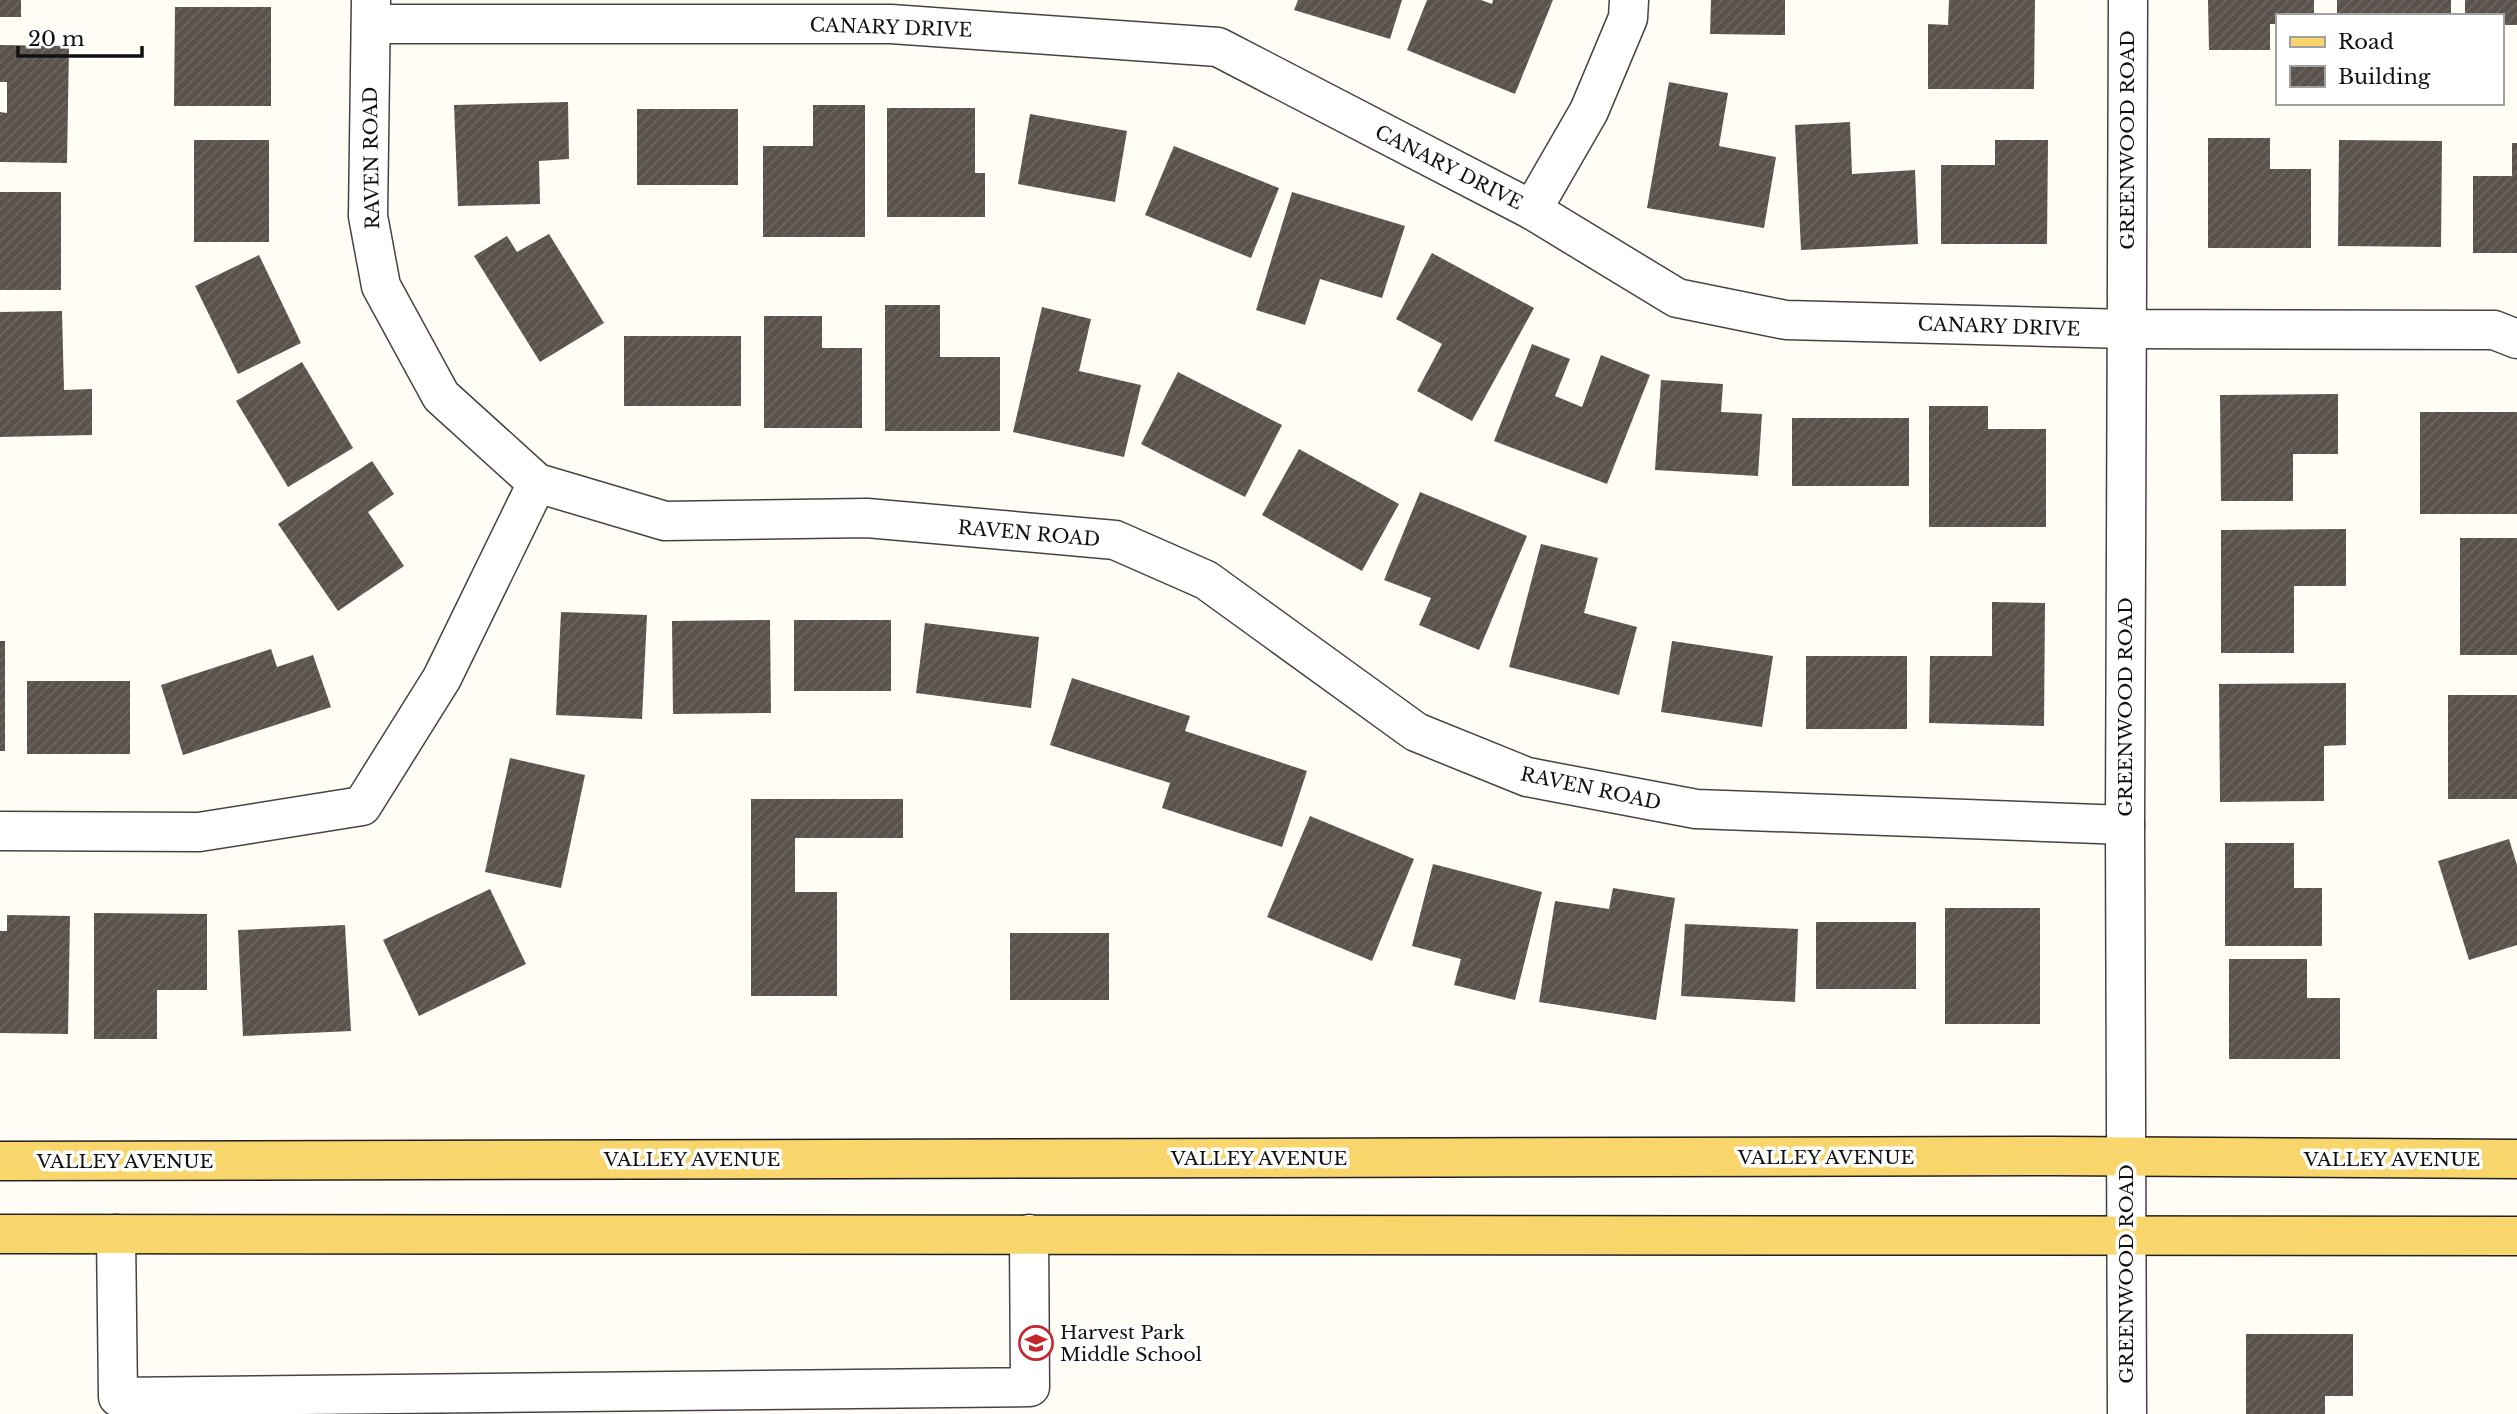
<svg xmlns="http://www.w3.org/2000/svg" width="2517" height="1414" font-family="'Libre Baskerville',serif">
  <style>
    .building { fill: url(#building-hatch) }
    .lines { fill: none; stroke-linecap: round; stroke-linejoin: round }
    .minor-casing { stroke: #444; stroke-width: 41 }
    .major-casing { stroke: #222; stroke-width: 41 }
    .minor { stroke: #fff; stroke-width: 38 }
    .major { stroke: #f9d66b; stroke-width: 38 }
    .labels { text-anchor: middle; stroke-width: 7; stroke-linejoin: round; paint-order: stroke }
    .street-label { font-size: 19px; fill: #111; stroke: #fff }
    .poi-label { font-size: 19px; fill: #111; stroke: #fff; text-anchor: start }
  </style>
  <defs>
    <pattern id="building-hatch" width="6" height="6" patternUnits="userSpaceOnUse" patternTransform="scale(1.75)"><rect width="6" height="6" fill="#5a524d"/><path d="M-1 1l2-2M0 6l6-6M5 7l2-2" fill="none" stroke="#6d6662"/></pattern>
  </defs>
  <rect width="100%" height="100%" fill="#fffdf5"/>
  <g class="building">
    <rect x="0" y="0" width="21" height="17"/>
    <polygon points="1298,0 1402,0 1390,39 1294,10"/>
    <polygon points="1427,0 1481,0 1492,4 1493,0 1553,0 1515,94 1407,50"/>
    <polygon points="1711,0 1785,0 1785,35 1710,34"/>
    <polygon points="1949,0 2035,0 2034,89 1928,89 1928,24 1948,25"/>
    <polygon points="2208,0 2314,0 2314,16 2277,16 2277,24 2270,24 2270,50 2209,50"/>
    <rect x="2337" y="0" width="114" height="16"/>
    <polygon points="2465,0 2517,0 2517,25 2501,25 2501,16 2465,16"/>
    <polygon points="175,7 271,7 271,106 174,106"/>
    <polygon points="0,45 69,46 67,163 0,162 0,112 7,113 7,82 0,82"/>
    <polygon points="1669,82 1728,93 1719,146 1776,157 1764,228 1647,208"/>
    <polygon points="568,102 569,159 539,161 540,204 458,206 454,105"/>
    <polygon points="813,105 865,105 865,237 763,237 763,146 813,146"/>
    <polygon points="887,108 975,108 975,173 985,173 985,217 887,217"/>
    <rect x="637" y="109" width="101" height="76"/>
    <polygon points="1030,114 1127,131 1115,202 1018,184"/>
    <polygon points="1850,122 1852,174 1915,170 1918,244 1801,250 1795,125"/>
    <polygon points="2208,138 2270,138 2270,169 2311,169 2311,248 2208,248"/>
    <rect x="194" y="140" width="75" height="102"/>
    <polygon points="1995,140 2048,140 2047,244 1941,244 1941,165 1995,165"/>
    <polygon points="2339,140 2442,141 2441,247 2338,246"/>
    <polygon points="2512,143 2517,143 2517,253 2473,253 2473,176 2512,176"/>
    <polygon points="1174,146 1279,188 1251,258 1145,215"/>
    <rect x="0" y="192" width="61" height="98"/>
    <polygon points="1292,192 1405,226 1382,298 1320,279 1305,325 1256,310"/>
    <polygon points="549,234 604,323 540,362 474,256 507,236 517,252"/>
    <polygon points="1432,253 1534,308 1472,421 1417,391 1442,344 1396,319"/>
    <polygon points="259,255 301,343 238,374 195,286"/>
    <polygon points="885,305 940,305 940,357 1000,357 1000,431 885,431"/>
    <polygon points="1042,307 1091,319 1079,371 1141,385 1124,457 1013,432"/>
    <polygon points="62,311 64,390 92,389 92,435 0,437 0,312"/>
    <polygon points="764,316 822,316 822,348 862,348 862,428 764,428"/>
    <rect x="624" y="336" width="117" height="70"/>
    <polygon points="1532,344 1570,359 1555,396 1582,407 1601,355 1650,375 1607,484 1494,441"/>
    <polygon points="302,362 353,448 288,487 236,401"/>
    <polygon points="1178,372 1282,425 1245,497 1141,444"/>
    <polygon points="1661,380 1723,384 1721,412 1762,414 1758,476 1655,470"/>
    <polygon points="2338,394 2338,454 2293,454 2293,501 2221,501 2220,395"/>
    <polygon points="1929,406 1988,406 1988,429 2046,429 2046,527 1929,527"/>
    <rect x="2420" y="412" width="97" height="102"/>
    <rect x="1792" y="418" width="117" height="68"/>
    <polygon points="1299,449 1399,504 1362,571 1262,515"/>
    <polygon points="372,461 394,494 368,512 404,566 338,611 278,524"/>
    <polygon points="1420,492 1527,536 1479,650 1419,625 1431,598 1384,580"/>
    <polygon points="2346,529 2346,586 2294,586 2294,653 2221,653 2221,530"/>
    <rect x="2460" y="538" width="57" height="117"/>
    <polygon points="1541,544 1598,558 1584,613 1637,627 1619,695 1509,667"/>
    <polygon points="1992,602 2045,603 2044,726 1929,723 1930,656 1992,656"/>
    <polygon points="561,612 647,615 642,719 556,715"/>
    <polygon points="770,620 771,713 673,714 672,621"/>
    <rect x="794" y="620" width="97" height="71"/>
    <polygon points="925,623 1039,637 1031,708 916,693"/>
    <rect x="0" y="641" width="5" height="110"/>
    <polygon points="1672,641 1773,656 1762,727 1661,712"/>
    <polygon points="271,649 277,667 313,655 331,707 183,755 161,685"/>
    <rect x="1806" y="656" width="101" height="73"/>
    <polygon points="1072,678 1190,716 1185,731 1307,771 1282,847 1162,808 1170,783 1050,745"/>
    <rect x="27" y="681" width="103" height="73"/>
    <polygon points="2346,683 2346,745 2324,746 2324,801 2220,802 2219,684"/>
    <rect x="2448" y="695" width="69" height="104"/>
    <polygon points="510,758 585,775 561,888 485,872"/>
    <polygon points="751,799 903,799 903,838 795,838 795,892 837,892 837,996 751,996"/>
    <polygon points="1310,816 1414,859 1372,961 1267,917"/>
    <polygon points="2509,839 2517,865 2517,945 2469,960 2438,861"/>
    <polygon points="2225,843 2294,843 2294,888 2322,888 2322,946 2225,946"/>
    <polygon points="1433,864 1542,892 1515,1000 1454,985 1461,959 1412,946"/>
    <polygon points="1613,888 1675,898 1656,1020 1539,1002 1555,901 1609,909"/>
    <polygon points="490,889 526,964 419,1016 383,940"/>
    <rect x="1945" y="908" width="95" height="116"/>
    <polygon points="94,913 207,914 207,990 157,990 157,1039 94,1039"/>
    <polygon points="7,915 70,916 68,1034 0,1033 0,931 7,931"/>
    <rect x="1816" y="922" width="100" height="67"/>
    <polygon points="1685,924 1798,929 1795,1002 1681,996"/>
    <polygon points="345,925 351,1031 243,1036 238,930"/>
    <rect x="1010" y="933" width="99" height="67"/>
    <polygon points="2229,959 2307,959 2307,998 2340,998 2340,1059 2229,1059"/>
    <polygon points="2246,1334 2353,1334 2353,1396 2325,1396 2325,1414 2246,1414"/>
  </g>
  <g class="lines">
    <g class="minor-casing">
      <g id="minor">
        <polyline points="371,0 368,216 381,286 441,396 537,483 665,521 867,518 1115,540 1206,580 1416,732 1527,777 1696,809 2125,825"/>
        <polyline points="371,24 891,24 1218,47 1532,210 1677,298 1786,320 2127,329 2494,330 2517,339"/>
        <polyline points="1532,210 1589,111 1628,18 1629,0"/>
        <polyline points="0,831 199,832 362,806 442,678 537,483"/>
        <polyline points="116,1234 118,1397 1030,1387 1029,1234"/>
        <polyline points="2127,1414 2125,825 2128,0"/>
      </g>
    </g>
    <g class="major-casing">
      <g id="major">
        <polyline points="0,1161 2053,1156 2517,1159"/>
        <polyline points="0,1234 2517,1236"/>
      </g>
    </g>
    <use href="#minor" class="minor"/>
    <use href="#major" class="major"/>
  </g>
  <defs>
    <g id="school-ring" transform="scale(1.75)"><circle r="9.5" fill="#fff" stroke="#c4262e" stroke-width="1.5"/><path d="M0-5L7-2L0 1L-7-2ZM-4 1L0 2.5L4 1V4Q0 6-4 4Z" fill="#c4262e"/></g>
  </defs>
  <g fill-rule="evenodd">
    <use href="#school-ring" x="1036" y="1343"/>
  </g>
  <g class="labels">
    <g class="street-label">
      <text transform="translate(891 27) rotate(2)" y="7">CANARY DRIVE</text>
      <text transform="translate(2127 140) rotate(-90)" y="7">GREENWOOD ROAD</text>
      <text transform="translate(371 158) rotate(-91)" y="7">RAVEN ROAD</text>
      <text transform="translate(1449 167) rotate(27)" y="7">CANARY DRIVE</text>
      <text transform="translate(1999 326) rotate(2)" y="7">CANARY DRIVE</text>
      <text transform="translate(1029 533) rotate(5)" y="7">RAVEN ROAD</text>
      <text transform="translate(2125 707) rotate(-90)" y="7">GREENWOOD ROAD</text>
      <text transform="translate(1591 788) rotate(12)" y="7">RAVEN ROAD</text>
      <text x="1826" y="1164">VALLEY AVENUE</text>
      <text x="1259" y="1165">VALLEY AVENUE</text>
      <text x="692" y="1166">VALLEY AVENUE</text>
      <text x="2392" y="1166">VALLEY AVENUE</text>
      <text x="125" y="1168">VALLEY AVENUE</text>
      <text transform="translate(2126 1274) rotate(-90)" y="7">GREENWOOD ROAD</text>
    </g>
    <g class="poi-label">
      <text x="1060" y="1339">Harvest Park<tspan x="1060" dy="22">Middle School</tspan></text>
    </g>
  </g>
  <rect x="2276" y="14" width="228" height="91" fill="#ffffff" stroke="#a0a0a0" stroke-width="2"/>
  <rect x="2290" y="37" width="35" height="10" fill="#f9d66b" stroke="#a0a0a0" stroke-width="2"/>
  <text x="2338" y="49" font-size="21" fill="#111111">Road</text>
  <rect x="2290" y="66" width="35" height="21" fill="url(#building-hatch)" stroke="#a0a0a0" stroke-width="2"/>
  <text x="2338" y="84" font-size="21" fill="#111111">Building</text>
  <path d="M18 46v10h124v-10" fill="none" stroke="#111111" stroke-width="3.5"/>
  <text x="28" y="46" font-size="21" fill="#111111" stroke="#ffffff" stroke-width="5" paint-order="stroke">20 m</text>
</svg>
